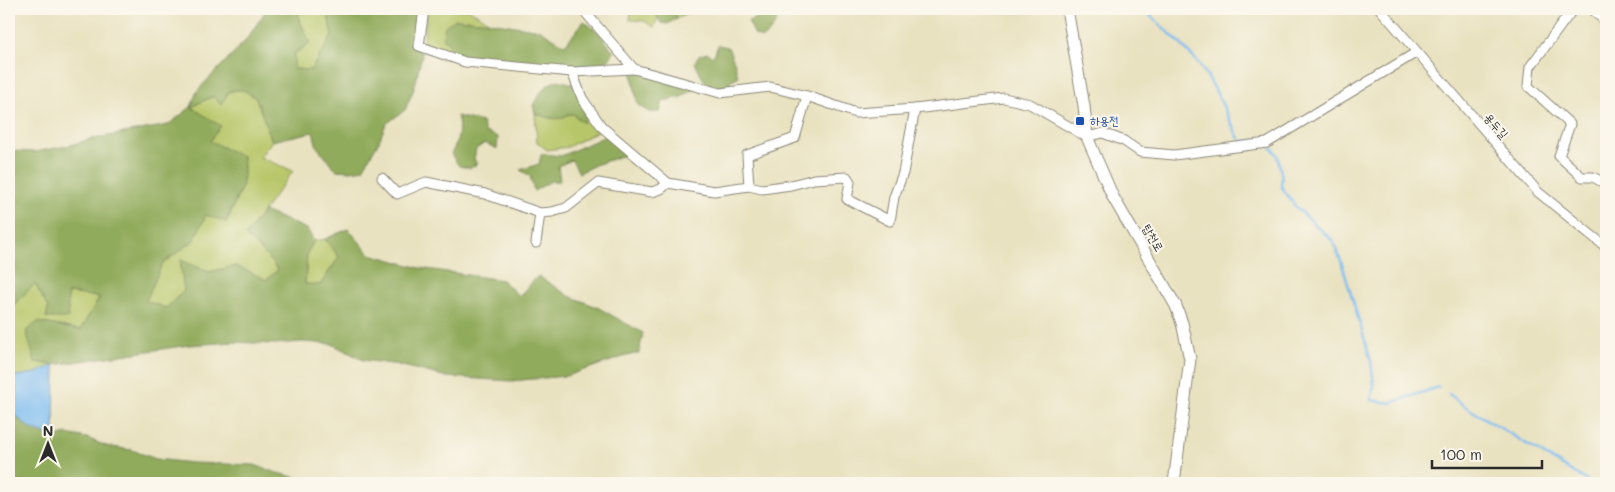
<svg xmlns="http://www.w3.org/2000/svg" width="1615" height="492" font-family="Mali,'Poor Story',sans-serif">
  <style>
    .green { fill: #b7c668; stroke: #71784a }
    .forest { fill: #91ab5c; stroke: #5e6b44 }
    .water { fill: #7dbcf1; stroke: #54748e }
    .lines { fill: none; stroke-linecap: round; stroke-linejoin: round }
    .stream { stroke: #7dbcf1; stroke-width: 2.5 }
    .minor-casing { stroke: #8a8676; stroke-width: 11 }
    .major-casing { stroke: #8a8676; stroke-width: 13 }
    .minor { stroke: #fff; stroke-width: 9 }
    .major { stroke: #fff; stroke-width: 11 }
    .transit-dot { fill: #1a4fb4; stroke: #fbf7ec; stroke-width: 2 }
    .labels { text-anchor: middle; stroke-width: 4; stroke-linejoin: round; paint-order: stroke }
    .transit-label { font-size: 12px; fill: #164399; stroke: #fbf7ec; text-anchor: start }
    .street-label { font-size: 12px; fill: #2b2b2b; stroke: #fbf7ec }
  </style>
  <rect width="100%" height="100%" fill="#fbf7ec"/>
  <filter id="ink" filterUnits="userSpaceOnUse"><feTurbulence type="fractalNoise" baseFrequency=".02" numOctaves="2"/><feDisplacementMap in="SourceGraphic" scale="10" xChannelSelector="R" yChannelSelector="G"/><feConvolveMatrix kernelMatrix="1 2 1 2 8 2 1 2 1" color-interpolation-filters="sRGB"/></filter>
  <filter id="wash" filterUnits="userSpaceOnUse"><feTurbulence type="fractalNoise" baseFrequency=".0096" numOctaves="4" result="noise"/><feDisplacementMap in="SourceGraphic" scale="20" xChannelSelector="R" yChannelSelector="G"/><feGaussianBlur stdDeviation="1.12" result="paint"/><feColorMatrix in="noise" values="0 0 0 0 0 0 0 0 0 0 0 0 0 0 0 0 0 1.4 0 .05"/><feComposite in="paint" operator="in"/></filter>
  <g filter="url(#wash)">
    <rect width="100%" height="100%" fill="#e9e2c1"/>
    <g class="green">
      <polygon points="301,9 327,9 332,36 311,70 294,69 294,54 310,43 298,17"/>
      <polygon points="428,9 468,9 490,22 457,19 470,61 423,43"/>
      <polygon points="631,9 653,9 658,18 654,27 644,21 630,20"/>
      <polygon points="673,9 695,9 677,18"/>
      <path d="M243,89L256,98L272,141L260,157L293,171L245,236L263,252L278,270L266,280L236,266L209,272L181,260L184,291L166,308L145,301L162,264L194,240L206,214L227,222L243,184L210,141L191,107C208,98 223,92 243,89Z"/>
      <path d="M535,113C542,116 552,120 561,118C566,116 568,114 573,114L583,122L586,115L598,131L568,147L547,150L537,142Z"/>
      <polygon points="325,239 339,257 320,285 305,284 307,253 314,241"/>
      <polygon points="36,283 49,308 46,317 68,293 100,297 80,330 38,322 35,362 54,365 36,373 9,377 9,309"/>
    </g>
    <g class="forest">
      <polygon points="267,9 301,9 298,17 310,43 294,54 294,69 311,70 332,36 327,9 422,9 417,37 422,55 413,91 405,110 386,124 379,141 363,169 351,171 336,170 317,147 313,132 272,141 256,98 243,90 229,91 221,105 213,96 191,107 221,126 210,141 243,157 243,184 226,222 206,215 194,240 162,264 146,301 166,308 184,291 180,260 209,272 236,266 267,280 278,270 263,252 245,236 264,211 307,229 314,241 307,253 305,284 320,285 339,257 325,239 348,229 370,254 420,268 502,280 519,296 538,276 569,296 597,307 643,333 639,353 623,357 566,376 511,381 447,377 399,365 363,360 332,344 303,342 274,344 234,342 189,345 54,365 35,362 26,331 38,322 80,330 100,297 68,293 68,318 46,318 48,308 35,284 9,309 9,151 34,152 67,146 91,139 168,125 191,107 197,91 246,40"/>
      <polygon points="653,9 673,9 677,18 668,24 661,23"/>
      <polygon points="762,9 779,9 775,12 777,21 771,31 762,38 755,35 748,21 762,16"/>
      <polygon points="456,19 490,22 540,30 565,45 584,21 598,32 614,52 608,61 601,65 553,68 470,61 451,47 443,38 445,26"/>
      <path d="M718,45L728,47L735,64L738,77L729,81L731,88C709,93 702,80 695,62L699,55L708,53L712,57L715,53Z"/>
      <polygon points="636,65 704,84 681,97 663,101 660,112 650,112 638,105 632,75"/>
      <path d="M558,80L573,84L585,95L586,115L583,123L573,114C567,114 566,116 561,118C552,120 542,116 535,113L533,105C540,93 545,84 558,80Z"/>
      <path d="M457,116L482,122L485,132L498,137L497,149L485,143L476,149L474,159L477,164L470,168L459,166L451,154C458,142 461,130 457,116Z"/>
      <polygon points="608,135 643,163 631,162 622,156 595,165 579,173 572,160 558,166 560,181 551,181 534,191 530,176 520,170 539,164 541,155 544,154 561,156"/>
      <polygon points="9,410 30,428 54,438 66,434 87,438 106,446 132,450 156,459 192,463 254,465 277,473 320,483 9,483"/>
    </g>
    <polygon class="water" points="54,365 55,370 54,438 30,428 9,410 9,377 36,373"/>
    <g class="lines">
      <g class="stream">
        <path d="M1143,9C1160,25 1184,45 1198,63C1217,87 1226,116 1241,142L1266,139"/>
        <polyline points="1272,148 1277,155 1282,177 1281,186 1295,206 1333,241 1341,261 1371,361 1374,386 1371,400 1390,403 1439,387"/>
        <polyline points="1449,394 1466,407 1591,483"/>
      </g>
    </g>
  </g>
  <g filter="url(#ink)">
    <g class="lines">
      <g class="minor-casing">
        <g id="minor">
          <polyline points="424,9 419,46 465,62 572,72 634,69"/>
          <polyline points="584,9 585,12 634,69 720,93 770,87 807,96 856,113 915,109 1004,98 1030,104 1087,137 1103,133 1124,141 1140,152 1174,155 1267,143 1417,52"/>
          <polyline points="1380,9 1538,192 1606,247"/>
          <polyline points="1573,9 1530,67 1528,86 1570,124 1559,156 1582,177 1593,177 1606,184"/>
          <polyline points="1592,9 1606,22"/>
          <polyline points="572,72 582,98 602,127 668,183 714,191 749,186 747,155 795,138 807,96"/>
          <polyline points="382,178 397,194 426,182 485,194 540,213 552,212 566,208 598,183 652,192 661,189 668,183"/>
          <polyline points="749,186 762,189 791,185 814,179 847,177 850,182 847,199 890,221 894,197 903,173 915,109"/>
          <polyline points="536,243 540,213"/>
        </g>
      </g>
      <g class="major-casing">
        <polyline id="major" points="1067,9 1084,106 1087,137 1113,197 1176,306 1182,323 1190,359 1174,483"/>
      </g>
      <use href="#minor" class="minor"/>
      <use href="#major" class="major"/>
    </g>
  </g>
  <rect class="transit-dot" x="1075" y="116" width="10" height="10" rx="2.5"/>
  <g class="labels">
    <g class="transit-label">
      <text x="1090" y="125">하용전</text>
    </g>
    <g class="street-label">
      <text transform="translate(1496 126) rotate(49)" y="4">용두길</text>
      <text transform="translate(1153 238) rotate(60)" y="4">탑천로</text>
    </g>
  </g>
  <rect width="1615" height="492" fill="none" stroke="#fbf7ec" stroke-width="30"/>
  <g transform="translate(48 444)" stroke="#fbf7ec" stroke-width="4" paint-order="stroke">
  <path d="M0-4L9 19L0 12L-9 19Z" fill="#2b2b2b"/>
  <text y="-8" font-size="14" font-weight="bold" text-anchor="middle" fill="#2b2b2b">N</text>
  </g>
  <path d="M1432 460v8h110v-8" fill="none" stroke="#2b2b2b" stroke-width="2.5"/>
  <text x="1440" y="460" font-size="15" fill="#2b2b2b" stroke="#fbf7ec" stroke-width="4" paint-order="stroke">100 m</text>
</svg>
